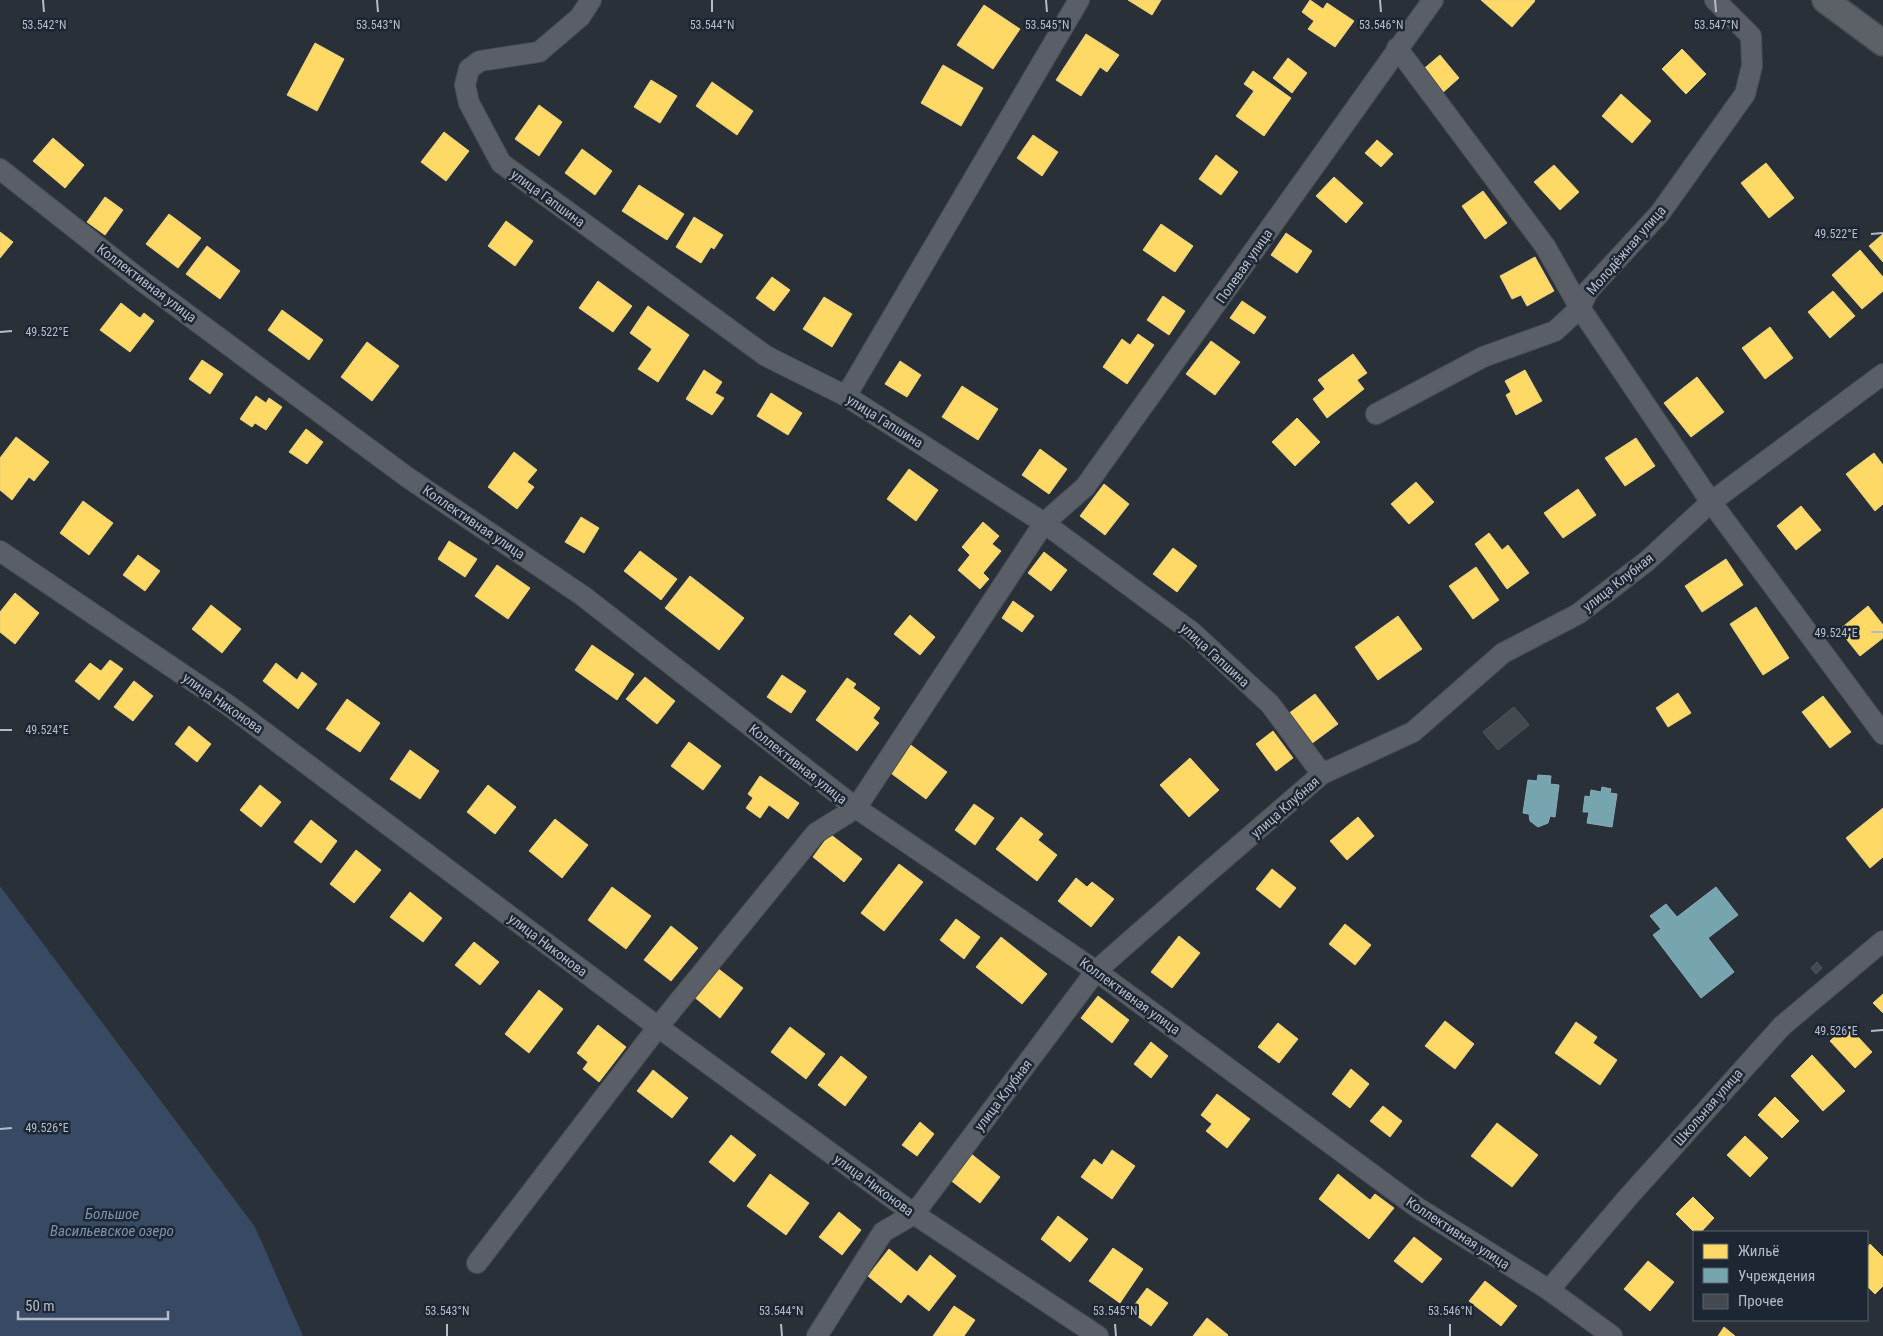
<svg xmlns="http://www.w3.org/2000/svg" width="1883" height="1336" font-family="'Roboto Condensed',sans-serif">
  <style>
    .water { fill: #384963 }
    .homes { fill: #ffd966; stroke: #e8d084 }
    .public { fill: #76a5af; stroke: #89acb7 }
    .building { fill: #444950; stroke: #52575f }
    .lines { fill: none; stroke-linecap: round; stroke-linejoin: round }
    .minor-casing { stroke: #484c53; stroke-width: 22 }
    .major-casing { stroke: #484c55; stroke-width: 28 }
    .minor { stroke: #5a5e66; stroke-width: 20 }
    .major { stroke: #5c6168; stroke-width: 25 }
    .ticks { fill: none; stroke: #b4bcc9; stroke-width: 2 }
    .labels { text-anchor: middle; stroke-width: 5; stroke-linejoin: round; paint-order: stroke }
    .street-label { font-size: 14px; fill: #b4bcc9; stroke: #1d2633 }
    .water-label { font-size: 15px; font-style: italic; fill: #7c92b1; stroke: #1d2633 }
    .ticks-label { font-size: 12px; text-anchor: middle; fill: #b4bcc9; stroke: #1d2633; stroke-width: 5; stroke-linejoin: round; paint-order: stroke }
  </style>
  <rect width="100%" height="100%" fill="#2a3038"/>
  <polygon class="water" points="0,886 255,1227 303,1336 0,1336"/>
  <g class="homes">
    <polygon points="1128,0 1161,0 1152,15"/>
    <polygon points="1310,0 1323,9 1327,3 1354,21 1335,47 1308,29 1314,21 1302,12"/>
    <polygon points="1481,0 1534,0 1535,1 1512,27"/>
    <polygon points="984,5 1020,29 993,69 957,45"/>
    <polygon points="1086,34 1119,55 1107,72 1100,67 1081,96 1056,80"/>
    <polygon points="315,43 344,59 317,111 287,95"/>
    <polygon points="1682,49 1706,74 1686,94 1662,69"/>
    <polygon points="1440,55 1459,78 1440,95 1420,72"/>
    <polygon points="1288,58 1307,73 1292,93 1273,78"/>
    <polygon points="943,65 983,88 961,126 921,103"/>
    <polygon points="1253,71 1291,98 1264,136 1236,116 1254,91 1244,84"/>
    <polygon points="651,80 677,96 660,123 634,107"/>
    <polygon points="712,82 753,111 737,135 696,106"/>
    <polygon points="1621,94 1651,121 1632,143 1602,116"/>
    <polygon points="539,105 562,122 539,156 515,139"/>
    <polygon points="444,132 469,151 446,181 421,162"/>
    <polygon points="1033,135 1058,152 1042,176 1017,158"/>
    <polygon points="53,138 84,165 65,188 33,161"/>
    <polygon points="1377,140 1393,154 1381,167 1365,153"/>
    <polygon points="582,149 612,171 595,195 565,173"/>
    <polygon points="1216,155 1238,172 1221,195 1199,179"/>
    <polygon points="1766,163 1794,198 1769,218 1741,183"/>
    <polygon points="1554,165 1579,192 1560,210 1534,182"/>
    <polygon points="1334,177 1363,203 1346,223 1316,196"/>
    <polygon points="639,185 684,214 667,240 622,211"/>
    <polygon points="1483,191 1507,223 1485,239 1462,206"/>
    <polygon points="105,197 123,210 105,235 87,222"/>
    <polygon points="169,214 201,238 178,268 146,244"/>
    <polygon points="694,217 723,235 714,249 711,247 701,263 676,247"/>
    <polygon points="506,221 533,241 515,266 488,246"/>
    <polygon points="1161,224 1193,246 1175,272 1143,250"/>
    <polygon points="0,232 13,242 0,258"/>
    <polygon points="1286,233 1312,251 1297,273 1271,255"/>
    <polygon points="1883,234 1883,262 1869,246"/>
    <polygon points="207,246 240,271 220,299 186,274"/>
    <polygon points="1860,250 1883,277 1883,291 1862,309 1832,275"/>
    <polygon points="1535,257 1554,291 1527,306 1521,295 1512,299 1500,276"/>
    <polygon points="772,277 790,290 774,311 756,298"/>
    <polygon points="598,281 632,306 613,332 579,308"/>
    <polygon points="1833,291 1855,316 1830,338 1808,312"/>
    <polygon points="1163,296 1185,311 1169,335 1147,320"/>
    <polygon points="824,297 852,314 832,347 803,329"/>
    <polygon points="1242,301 1266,317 1254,334 1230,318"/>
    <polygon points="121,303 140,318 144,313 154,321 130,352 100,330"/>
    <polygon points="648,306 689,335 658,382 638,369 652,349 630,333"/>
    <polygon points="282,310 323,340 309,360 268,330"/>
    <polygon points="1770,327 1793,358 1765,379 1742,348"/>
    <polygon points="1138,334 1154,345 1127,384 1103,367 1122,339 1130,345"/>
    <polygon points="1211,341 1240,362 1215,395 1186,374"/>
    <polygon points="367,342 399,366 372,401 341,377"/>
    <polygon points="1353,354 1367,373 1357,380 1364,389 1327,418 1313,399 1325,389 1318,380"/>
    <polygon points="202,360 223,374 210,394 189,379"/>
    <polygon points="900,361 921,375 907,397 885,384"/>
    <polygon points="704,370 722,382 715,393 724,398 712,415 686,399"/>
    <polygon points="1525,370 1542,401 1516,415 1506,395 1511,392 1505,381"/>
    <polygon points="1697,377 1724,412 1691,437 1664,403"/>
    <polygon points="962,386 998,409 978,440 942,417"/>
    <polygon points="771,393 802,413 788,435 757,416"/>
    <polygon points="256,396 266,403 269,398 282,407 266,430 255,423 252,427 240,419"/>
    <polygon points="1297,418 1320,442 1295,466 1272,442"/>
    <polygon points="306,429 323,442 307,464 289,452"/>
    <polygon points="16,437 49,462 34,481 29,477 12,500 0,490 0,458"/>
    <polygon points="1636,438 1655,466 1625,486 1605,458"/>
    <polygon points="1040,449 1067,469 1049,494 1022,475"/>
    <polygon points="514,452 537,470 527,482 534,487 517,509 488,487"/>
    <polygon points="1874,453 1883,465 1883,504 1875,511 1846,474"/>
    <polygon points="909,469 938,490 916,521 887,499"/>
    <polygon points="1416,482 1434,502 1409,524 1391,504"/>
    <polygon points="1104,484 1129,504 1105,535 1080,516"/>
    <polygon points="1578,489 1596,515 1563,538 1544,513"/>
    <polygon points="83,501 113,523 89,555 60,533"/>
    <polygon points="1801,506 1821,530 1796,550 1777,526"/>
    <polygon points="581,517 599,528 584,553 565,542"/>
    <polygon points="983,522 999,536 992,544 1001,551 983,573 989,579 980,589 958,570 970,555 962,547"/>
    <polygon points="1489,533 1502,550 1508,545 1529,573 1507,589 1475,544"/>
    <polygon points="449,541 477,559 465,577 438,559"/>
    <polygon points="1173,548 1197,566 1177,592 1153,574"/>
    <polygon points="640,551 677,579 661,600 624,571"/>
    <polygon points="1044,552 1067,570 1051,591 1028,573"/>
    <polygon points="138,555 160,571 145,591 123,575"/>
    <polygon points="1726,559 1743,585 1702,612 1685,586"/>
    <polygon points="497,565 530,588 508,619 475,596"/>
    <polygon points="1476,567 1499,600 1473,619 1449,586"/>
    <polygon points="690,576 744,618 719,650 665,608"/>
    <polygon points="15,593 39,613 15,644 0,632 0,612"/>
    <polygon points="1013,601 1034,616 1022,632 1002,618"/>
    <polygon points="211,605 241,629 222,653 192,629"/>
    <polygon points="1868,606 1883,625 1883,638 1860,656 1839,630"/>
    <polygon points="1756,607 1789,658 1763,675 1730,624"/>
    <polygon points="910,615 935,637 920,655 894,634"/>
    <polygon points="1398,616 1422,649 1378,680 1355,647"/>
    <polygon points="592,645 634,674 617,700 575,670"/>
    <polygon points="110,660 123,669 99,700 75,681 90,663 101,671"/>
    <polygon points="276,663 297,680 302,672 317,684 298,709 263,681"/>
    <polygon points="782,675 806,691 791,713 767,697"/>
    <polygon points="645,677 675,701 657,724 626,699"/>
    <polygon points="847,678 856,684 853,688 880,708 873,718 879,723 857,751 816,720"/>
    <polygon points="134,681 153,696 133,721 114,707"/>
    <polygon points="1678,693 1691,713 1668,727 1656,708"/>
    <polygon points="1315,694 1338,724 1311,744 1288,714"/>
    <polygon points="1823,696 1851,732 1830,748 1802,712"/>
    <polygon points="347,699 380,723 360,752 326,729"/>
    <polygon points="189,726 211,744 197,762 175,744"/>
    <polygon points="1273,731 1293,758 1276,771 1256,744"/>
    <polygon points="689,742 721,766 703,790 671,766"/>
    <polygon points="908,743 947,772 926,799 888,771"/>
    <polygon points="410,750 439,771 420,799 390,779"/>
    <polygon points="1190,758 1219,790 1189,817 1160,785"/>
    <polygon points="760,776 799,803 788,819 769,805 760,818 746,808 753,798 748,794"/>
    <polygon points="260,785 281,802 261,827 240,810"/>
    <polygon points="488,785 516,807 495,834 467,812"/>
    <polygon points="974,804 994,818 975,845 955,830"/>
    <polygon points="1883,808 1883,857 1870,868 1846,838"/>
    <polygon points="1021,817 1043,834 1038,840 1057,855 1037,881 996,849"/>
    <polygon points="1358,817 1374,836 1347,860 1330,841"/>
    <polygon points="555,819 588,845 562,878 529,851"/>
    <polygon points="311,820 337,841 321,863 294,842"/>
    <polygon points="830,834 862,859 844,882 813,857"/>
    <polygon points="356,850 381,870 354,903 330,884"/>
    <polygon points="899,864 923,882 884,931 861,913"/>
    <polygon points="1272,869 1296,888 1280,908 1256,889"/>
    <polygon points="1076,878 1087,887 1092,882 1114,899 1091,927 1058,901"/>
    <polygon points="612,887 651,916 626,949 588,920"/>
    <polygon points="410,892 442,918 423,942 390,917"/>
    <polygon points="956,919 980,937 964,959 940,940"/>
    <polygon points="1345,924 1371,945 1355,965 1329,944"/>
    <polygon points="671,926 698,948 671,981 644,960"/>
    <polygon points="1179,936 1200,953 1172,988 1151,972"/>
    <polygon points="1001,937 1047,974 1022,1004 976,967"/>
    <polygon points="474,942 499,962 480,985 455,965"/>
    <polygon points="716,967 743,988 720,1018 693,996"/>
    <polygon points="539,990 563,1009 529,1053 505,1034"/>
    <polygon points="1883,994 1883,1013 1873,1003"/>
    <polygon points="1098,996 1129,1020 1112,1043 1081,1018"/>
    <polygon points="1445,1021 1474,1044 1455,1069 1425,1046"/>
    <polygon points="1576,1022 1597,1037 1593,1043 1617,1060 1600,1085 1555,1053"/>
    <polygon points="1278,1023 1298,1039 1279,1063 1258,1047"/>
    <polygon points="598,1025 626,1047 599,1082 583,1069 588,1062 577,1053"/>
    <polygon points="1847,1025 1872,1052 1855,1068 1830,1041"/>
    <polygon points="790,1027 825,1054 806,1079 771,1052"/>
    <polygon points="1151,1042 1168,1056 1151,1078 1134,1064"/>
    <polygon points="1812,1055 1845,1091 1823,1111 1791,1076"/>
    <polygon points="841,1056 867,1077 845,1106 818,1085"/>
    <polygon points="1351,1069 1369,1084 1350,1108 1332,1094"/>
    <polygon points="653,1070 688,1098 672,1118 637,1091"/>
    <polygon points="1217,1094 1250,1119 1227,1148 1206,1131 1212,1124 1201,1115"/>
    <polygon points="1775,1097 1799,1121 1782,1138 1758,1115"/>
    <polygon points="1383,1106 1402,1121 1390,1137 1370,1121"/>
    <polygon points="920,1122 934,1134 917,1156 902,1145"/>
    <polygon points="1497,1123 1538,1155 1512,1187 1471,1156"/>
    <polygon points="731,1135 756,1155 734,1182 709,1162"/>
    <polygon points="1745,1136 1768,1158 1750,1177 1727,1155"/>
    <polygon points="1112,1150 1135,1166 1112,1199 1081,1177 1094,1159 1102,1165"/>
    <polygon points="970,1153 1000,1177 980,1203 949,1179"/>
    <polygon points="770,1174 809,1203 786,1235 747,1206"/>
    <polygon points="1338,1174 1370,1200 1375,1194 1394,1208 1369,1239 1319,1199"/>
    <polygon points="1693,1197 1714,1218 1701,1232 1694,1232 1676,1214"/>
    <polygon points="839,1212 861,1230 842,1255 819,1237"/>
    <polygon points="1058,1216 1088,1239 1070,1262 1041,1239"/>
    <polygon points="1414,1237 1442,1259 1422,1283 1394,1261"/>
    <polygon points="1870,1244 1883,1257 1883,1286 1875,1294 1867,1286 1867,1248"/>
    <polygon points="1113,1248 1143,1269 1120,1303 1089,1281"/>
    <polygon points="889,1249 917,1272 930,1255 956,1276 929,1311 908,1294 901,1303 868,1276"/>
    <polygon points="1648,1261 1674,1282 1650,1311 1624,1289"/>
    <polygon points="1485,1281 1517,1306 1501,1326 1469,1301"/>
    <polygon points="1147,1288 1168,1303 1151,1326 1130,1311"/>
    <polygon points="954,1306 975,1320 964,1336 933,1336"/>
    <polygon points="1207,1318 1228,1335 1227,1336 1193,1336"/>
    <polygon points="1724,1327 1735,1336 1718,1336"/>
  </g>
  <g class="public">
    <polygon points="1538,775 1551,776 1550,784 1559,785 1555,817 1550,816 1548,823 1538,827 1530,821 1529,814 1523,813 1528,780 1537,781"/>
    <polygon points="1602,787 1611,789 1610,793 1617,794 1612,827 1587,823 1589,812 1583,812 1585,796 1590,797 1591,790 1601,792"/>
    <polygon points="1716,887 1738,915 1708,938 1734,972 1701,998 1653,935 1661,929 1650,916 1666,904 1677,917"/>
  </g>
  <g class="building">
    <polygon points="1514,707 1529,725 1498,750 1483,732"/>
    <polygon points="1817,962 1822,968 1816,974 1811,968"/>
  </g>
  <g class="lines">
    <g class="minor-casing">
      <g id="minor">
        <polyline points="591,0 580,17 539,52 480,61 469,69 465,85 469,103 501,163 766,356 846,396 1044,523 1192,632 1270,704 1322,774"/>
        <polyline points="1397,48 1545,246 1580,308 1711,502 1883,734"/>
        <polyline points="0,169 138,278 407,477 583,596 856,808 1096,971 1418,1208 1549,1290 1612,1336"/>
        <polyline points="846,396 1079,0"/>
        <polyline points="1376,414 1483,357 1555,331 1580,308 1588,291 1660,213 1745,94 1752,66 1751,36 1715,0"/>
        <polyline points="0,551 228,705 658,1027 914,1214 1098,1336"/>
        <polyline points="477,1263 658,1027 816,833 856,808 1044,523 1085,487 1433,0"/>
        <polyline points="1549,1290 1630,1195 1782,1026 1883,941"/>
        <polyline points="817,1336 883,1232 914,1214 1096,971 1205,875 1322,774 1413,732 1503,653 1578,614 1647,561 1711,502 1883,374"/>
      </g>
    </g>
    <g class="major-casing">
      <polyline id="major" points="1825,0 1883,43"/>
    </g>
    <use href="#minor" class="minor"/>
    <use href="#major" class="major"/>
  </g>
  <path class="ticks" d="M43,0L44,12M377,0L378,12M712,0V12M1046,0L1047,12M1380,0L1381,12M1715,0L1716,12M1871,234L1883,233M0,332L12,331M1871,632H1883M0,730H12M1871,1031L1883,1030M0,1129L12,1128M447,1324V1336M781,1324L782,1336M1115,1324L1116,1336M1450,1324V1336"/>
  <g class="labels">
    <g class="street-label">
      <text transform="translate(548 198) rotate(36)" y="5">улица Гапшина</text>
      <text transform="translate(1626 250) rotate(-49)" y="5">Молодёжная улица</text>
      <text transform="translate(1244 266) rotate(-55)" y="5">Полевая улица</text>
      <text transform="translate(147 283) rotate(37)" y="5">Коллективная улица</text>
      <text transform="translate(885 421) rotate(32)" y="5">улица Гапшина</text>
      <text transform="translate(474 522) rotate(34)" y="5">Коллективная улица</text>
      <text transform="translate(1618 582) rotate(-38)" y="5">улица Клубная</text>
      <text transform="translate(1215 655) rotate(42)" y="5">улица Гапшина</text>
      <text transform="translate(223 703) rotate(35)" y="5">улица Никонова</text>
      <text transform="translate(798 764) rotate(38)" y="5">Коллективная улица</text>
      <text transform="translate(1285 807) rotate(-41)" y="5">улица Клубная</text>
      <text transform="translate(548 945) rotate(37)" y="5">улица Никонова</text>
      <text transform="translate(1130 996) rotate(36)" y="5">Коллективная улица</text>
      <text transform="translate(1003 1095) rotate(-53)" y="5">улица Клубная</text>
      <text transform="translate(1708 1107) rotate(-49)" y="5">Школьная улица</text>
      <text transform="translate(874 1185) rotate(36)" y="5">улица Никонова</text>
      <text transform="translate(1458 1233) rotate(33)" y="5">Коллективная улица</text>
    </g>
    <g class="water-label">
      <text x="112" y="1219">Большое<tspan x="112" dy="17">Васильевское озеро</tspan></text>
    </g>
  </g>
  <g class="ticks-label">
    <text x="44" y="29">53.542°N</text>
    <text x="378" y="29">53.543°N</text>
    <text x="712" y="29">53.544°N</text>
    <text x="1047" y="29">53.545°N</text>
    <text x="1381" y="29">53.546°N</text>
    <text x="1716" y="29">53.547°N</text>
    <text x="1836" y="238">49.522°E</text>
    <text x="47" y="336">49.522°E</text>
    <text x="1836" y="637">49.524°E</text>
    <text x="47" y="734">49.524°E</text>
    <text x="1836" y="1035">49.526°E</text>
    <text x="47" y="1132">49.526°E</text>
    <text x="447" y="1315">53.543°N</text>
    <text x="781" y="1315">53.544°N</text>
    <text x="1115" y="1315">53.545°N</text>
    <text x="1450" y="1315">53.546°N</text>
  </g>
  <rect x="1693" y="1231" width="175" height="90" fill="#1d2633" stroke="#59626f"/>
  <rect x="1703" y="1244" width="25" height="15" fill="#ffd966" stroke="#59626f"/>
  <text x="1738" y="1256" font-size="15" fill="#b4bcc9">Жильё</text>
  <rect x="1703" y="1268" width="25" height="15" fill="#76a5af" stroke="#59626f"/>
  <text x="1738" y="1281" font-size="15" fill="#b4bcc9">Учреждения</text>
  <rect x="1703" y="1294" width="25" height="15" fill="#444950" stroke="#59626f"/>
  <text x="1738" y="1306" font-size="15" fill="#b4bcc9">Прочее</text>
  <path d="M18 1311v8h150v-8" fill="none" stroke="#b4bcc9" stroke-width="2.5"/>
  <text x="25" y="1311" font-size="15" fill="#b4bcc9" stroke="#1d2633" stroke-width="4" paint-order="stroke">50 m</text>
</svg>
